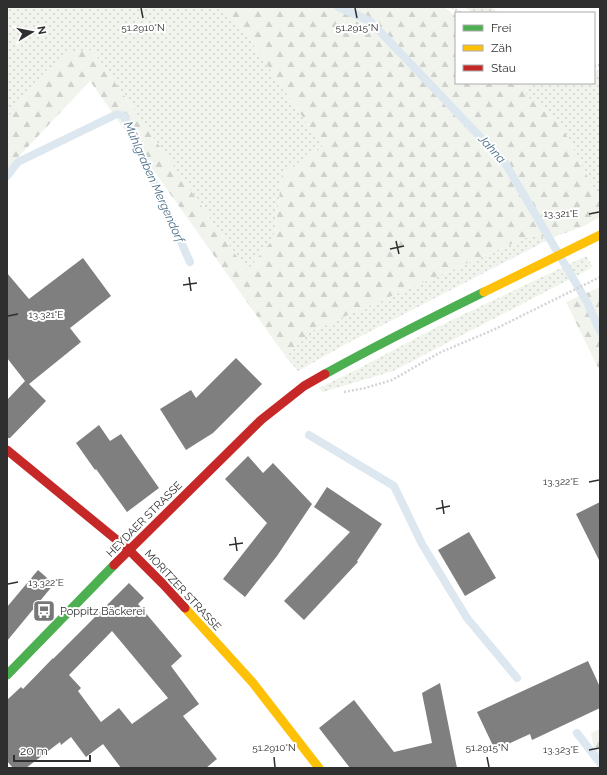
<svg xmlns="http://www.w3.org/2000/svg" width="607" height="775" font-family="Raleway,sans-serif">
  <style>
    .grass { fill: url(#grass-dots) }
    .forest { fill: url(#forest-firs) }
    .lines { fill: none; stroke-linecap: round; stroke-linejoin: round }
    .stream { stroke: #dde7ef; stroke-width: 8 }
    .building { fill: #7f7f7f; fill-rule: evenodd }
    .path { stroke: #d4d4d4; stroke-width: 2.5; stroke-dasharray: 2 2; stroke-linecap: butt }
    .fast { stroke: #4caf50; stroke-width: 9 }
    .slow { stroke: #ffc107; stroke-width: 9 }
    .jam { stroke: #c62828; stroke-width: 9 }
    .ticks { fill: none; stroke: #2f2f2f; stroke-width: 1.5 }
    .labels { text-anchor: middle; stroke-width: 4; stroke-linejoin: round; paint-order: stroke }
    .street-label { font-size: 11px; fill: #2f2f2f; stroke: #fff }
    .poi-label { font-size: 11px; fill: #2f2f2f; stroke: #fff; text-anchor: start }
    .water-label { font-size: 12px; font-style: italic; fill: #476c87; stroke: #fff }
    .ticks-label { font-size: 10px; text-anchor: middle; fill: #2f2f2f; stroke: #fff; stroke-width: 4; stroke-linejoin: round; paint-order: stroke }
  </style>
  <defs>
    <pattern id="grass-dots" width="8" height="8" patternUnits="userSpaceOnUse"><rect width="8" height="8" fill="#f1f4ed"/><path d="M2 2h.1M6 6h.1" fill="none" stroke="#cfd2cc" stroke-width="1.8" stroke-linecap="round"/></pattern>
    <pattern id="forest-firs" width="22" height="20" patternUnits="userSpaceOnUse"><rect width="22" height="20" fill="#f1f4ed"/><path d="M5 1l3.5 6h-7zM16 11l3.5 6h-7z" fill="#cfd2cc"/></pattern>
  </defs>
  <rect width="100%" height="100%" fill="#fff"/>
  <g class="grass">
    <polygon points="7,7 222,7 240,25 323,147 282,175 274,238 247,271 92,50 48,69 7,118"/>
    <polygon points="464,7 491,7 499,13 473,13"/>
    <polygon points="600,70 600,201 559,121 526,96 527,83 594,83 594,71"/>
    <polygon points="532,235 552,238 346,344 298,371 286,357 311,331"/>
    <polygon points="586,256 593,267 393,371 323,392 319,388 354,371 433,329"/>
  </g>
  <g class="forest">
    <polygon points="222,7 444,7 456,16 456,83 527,83 526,96 559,121 600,201 600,217 584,226 552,238 532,235 311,331 286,357 90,81 7,169 7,118 48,69 71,52 92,50 247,271 274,238 282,175 323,147 240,25"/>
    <polygon points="600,287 600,372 566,302"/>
    <polygon points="600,729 600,768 598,768 591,733"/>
  </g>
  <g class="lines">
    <g class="stream">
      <polyline points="338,7 370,21 505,163 587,302 600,331"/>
      <polyline points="7,176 18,162 117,114 124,116 190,262"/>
      <polyline points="309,435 394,486 422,544 467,618 517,678"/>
      <polyline points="577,733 600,763"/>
    </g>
  </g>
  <g class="building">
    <polygon points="83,258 111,296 70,328 81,342 29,384 46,401 10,438 7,438 7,400 25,381 7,358 7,273 29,299"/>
    <polygon points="236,358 262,384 213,433 186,450 160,409 191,390 196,398"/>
    <polygon points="99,425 110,441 121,434 159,488 127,512 96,469 95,470 76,443"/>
    <polygon points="248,456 263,473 273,463 312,504 277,556 245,597 223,579 267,523 225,479"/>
    <polygon points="327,487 382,524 357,561 358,562 304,620 284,601 350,532 314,507"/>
    <polygon points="600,502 600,562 576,514"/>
    <polygon points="469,532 496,578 465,596 438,550"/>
    <polygon points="38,570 54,584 7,641 7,607"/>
    <path d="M129,583L144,598L138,604L182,656L171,666L199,704L183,716L217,759L206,768H121L103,744L86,757L71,737L61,745L60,742L26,768H13L7,761V700L21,687L23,689L53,658V659ZM112,631L168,698L132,724L119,708L101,722L78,691L81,688L69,675Z"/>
    <polygon points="588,661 600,687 600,708 532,740 530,734 495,750 477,712"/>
    <polygon points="440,683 457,768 350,768 319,728 354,700 394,752 432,743 422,693"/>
  </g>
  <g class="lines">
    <g class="path">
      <polyline points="452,7 460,13"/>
      <polyline points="594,66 600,65"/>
      <polyline points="344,392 365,388 392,380 441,352 493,330 600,277"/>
    </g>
    <g class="fast">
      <path d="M325,374C377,345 431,318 484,292"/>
      <polyline points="7,675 114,565"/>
    </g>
    <g class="slow">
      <polyline points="484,292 600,235"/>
      <polyline points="185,608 253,683 319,768"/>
    </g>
    <g class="jam">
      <polyline points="7,450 129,550 163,584 185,608"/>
      <polyline points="114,565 261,420 304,386 325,374"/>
    </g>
  </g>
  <path class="ticks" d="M141,8L143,18M355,8L357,18M589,214L599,212M396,241L399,254M390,249L404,246M189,277L191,291M183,285L197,283M8,316L18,314M589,482L599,480M442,500L444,514M436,509L450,506M235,537L237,551M229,545L243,543M8,584L18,582M589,750L599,748M274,757L275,767M487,757L489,767"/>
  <defs>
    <g id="bus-square" transform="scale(1.15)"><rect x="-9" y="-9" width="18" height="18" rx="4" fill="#787878" stroke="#fff"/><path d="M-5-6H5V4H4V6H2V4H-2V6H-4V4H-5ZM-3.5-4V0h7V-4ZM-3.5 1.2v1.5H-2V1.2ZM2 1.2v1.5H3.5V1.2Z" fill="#fff"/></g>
  </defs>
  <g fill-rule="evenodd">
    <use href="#bus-square" x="44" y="611"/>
  </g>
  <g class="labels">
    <g class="street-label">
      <text transform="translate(144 519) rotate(-45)" y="4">HEYDAER STRASSE</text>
      <text transform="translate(183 590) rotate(47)" y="4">MORITZER STRASSE</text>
    </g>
    <g class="poi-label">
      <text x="60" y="615">Poppitz Bäckerei</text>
    </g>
    <g class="water-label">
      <text transform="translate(492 149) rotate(47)" y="4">Jahna</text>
      <text transform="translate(154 182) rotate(66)" y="4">Mühlgraben Mergendorf</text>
    </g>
  </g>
  <g class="ticks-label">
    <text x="143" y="31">51.2910°N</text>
    <text x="357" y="31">51.2915°N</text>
    <text x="561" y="217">13.321°E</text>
    <text x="46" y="318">13.321°E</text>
    <text x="561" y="485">13.322°E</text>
    <text x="46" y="586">13.322°E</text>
    <text x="274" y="751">51.2910°N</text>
    <text x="487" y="751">51.2915°N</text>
    <text x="561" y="753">13.323°E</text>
  </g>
  <rect width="607" height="775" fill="none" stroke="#2f2f2f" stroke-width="16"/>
  <rect x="455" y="12" width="140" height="72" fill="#ffffff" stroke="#acacac"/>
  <rect x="463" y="25" width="20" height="6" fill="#4caf50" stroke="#acacac"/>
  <text x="491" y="32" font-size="12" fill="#2f2f2f">Frei</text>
  <rect x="463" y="45" width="20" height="6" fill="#ffc107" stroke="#acacac"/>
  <text x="491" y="52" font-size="12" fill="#2f2f2f">Zäh</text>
  <rect x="463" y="65" width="20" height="6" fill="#c62828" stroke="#acacac"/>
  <text x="491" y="72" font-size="12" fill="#2f2f2f">Stau</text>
  <g transform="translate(32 32) rotate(80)" stroke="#ffffff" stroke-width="3" paint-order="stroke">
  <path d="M0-3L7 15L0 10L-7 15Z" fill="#2f2f2f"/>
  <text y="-6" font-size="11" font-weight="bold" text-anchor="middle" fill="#2f2f2f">N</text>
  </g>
  <path d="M14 755v6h76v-6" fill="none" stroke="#2f2f2f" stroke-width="2"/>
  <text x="20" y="755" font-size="12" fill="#2f2f2f" stroke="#ffffff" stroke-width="3" paint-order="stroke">20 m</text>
</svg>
